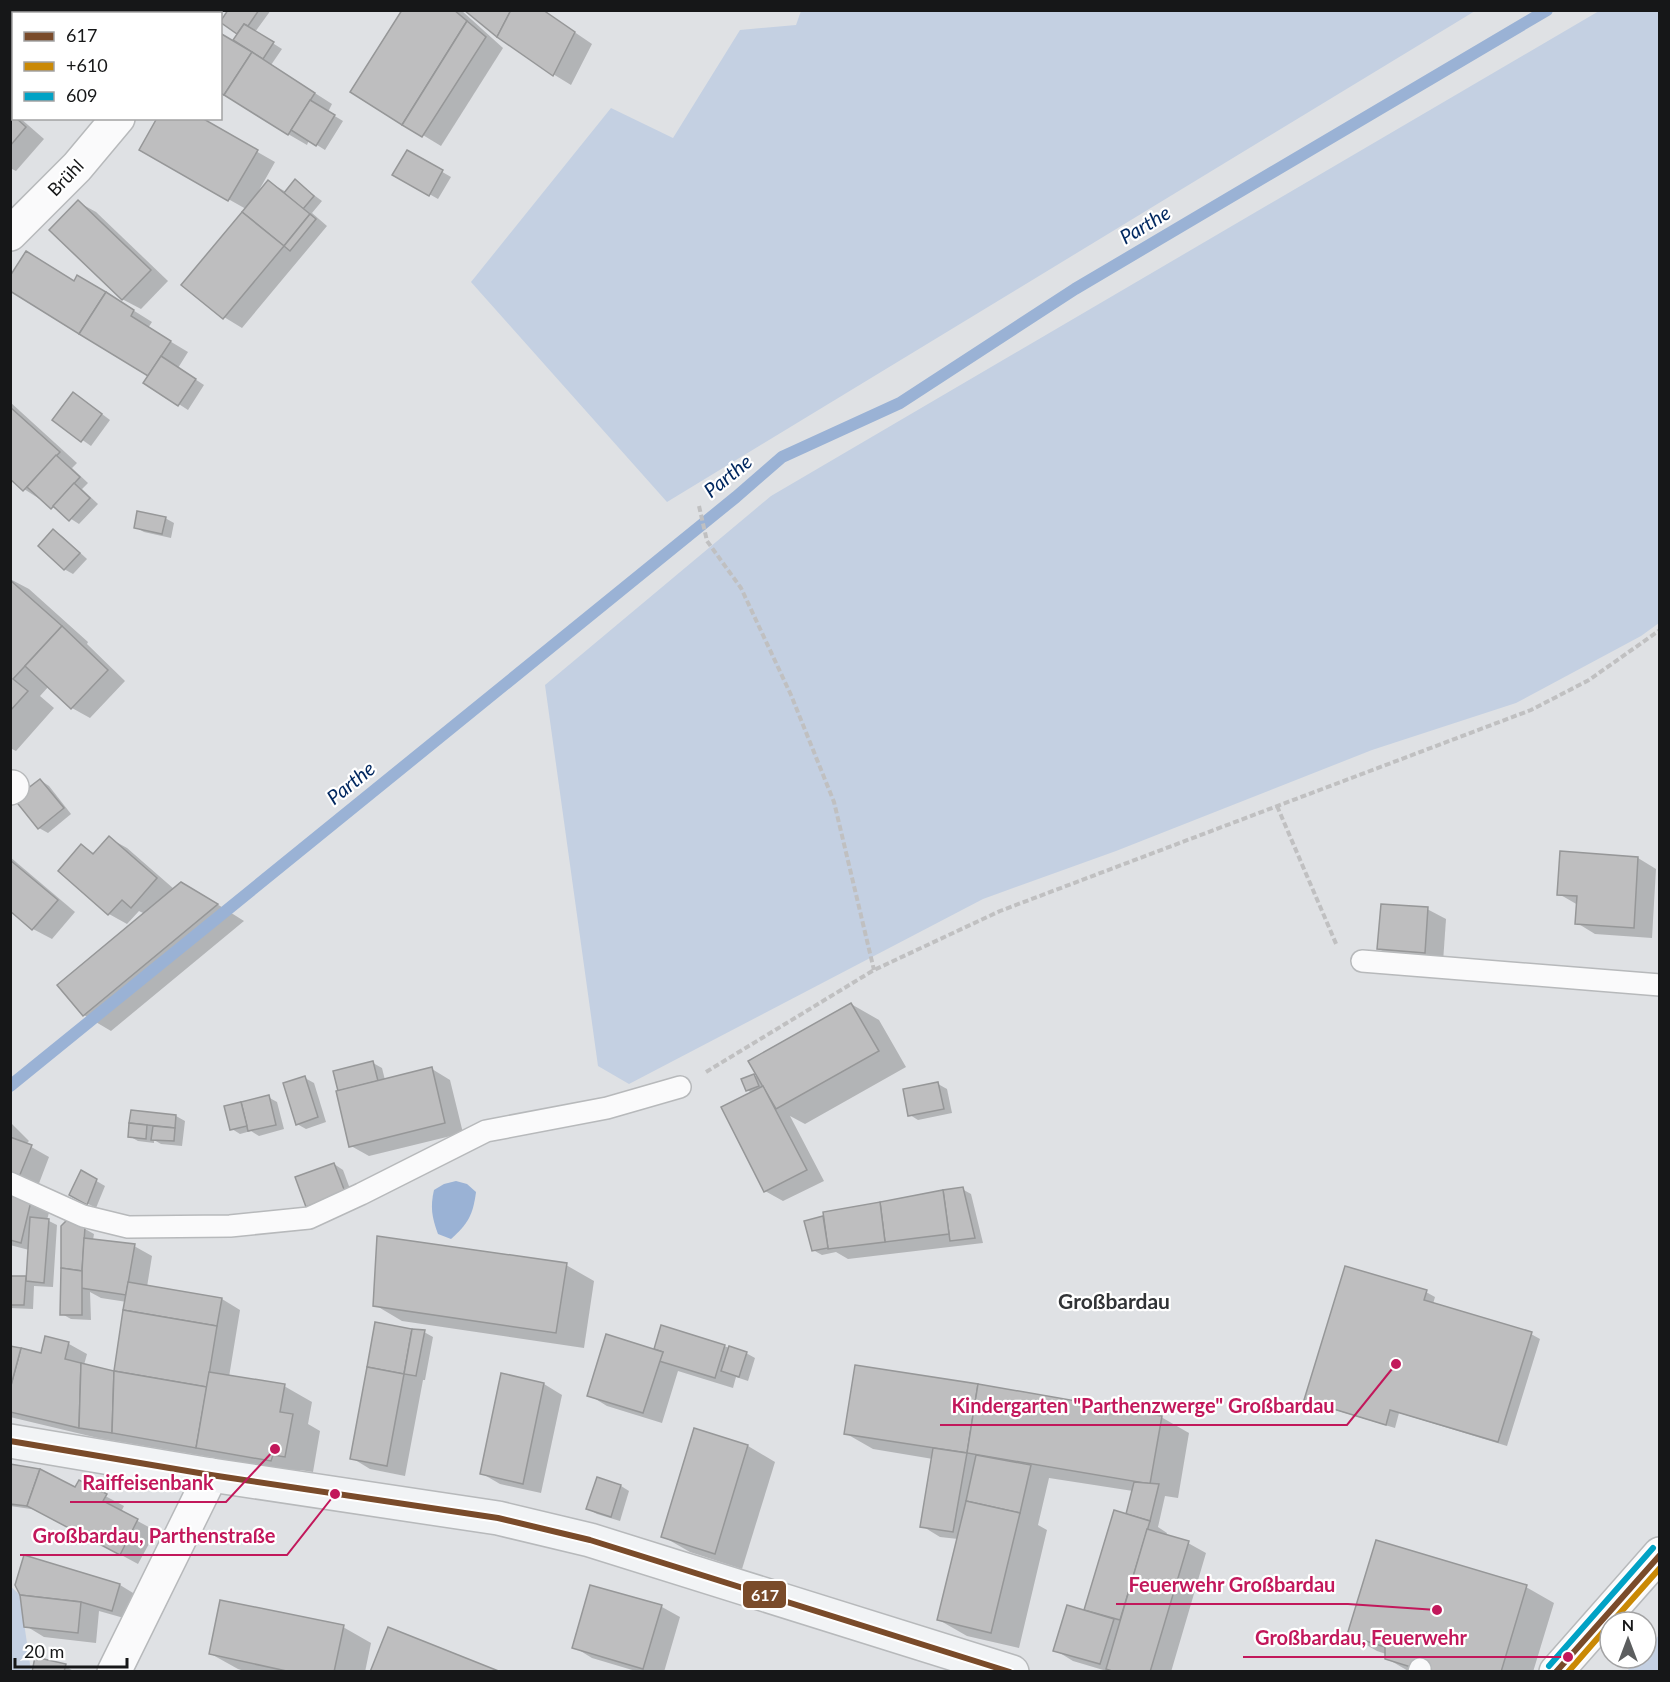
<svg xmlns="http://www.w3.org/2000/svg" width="1670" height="1682" font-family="Lato,sans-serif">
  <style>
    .green { fill: #c4d0e2 }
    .water { fill: #9ab2d5 }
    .shadow { fill: #0003 }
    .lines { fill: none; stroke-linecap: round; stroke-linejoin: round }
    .stream { stroke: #9ab2d5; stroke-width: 12 }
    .building { fill: #bebebf; stroke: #969798; stroke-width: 1.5 }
    .lane-casing { stroke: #b7b9bb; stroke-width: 24 }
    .street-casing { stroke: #b7b9bb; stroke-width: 36 }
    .secondary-casing { stroke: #b7b9bb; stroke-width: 36 }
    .path { stroke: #c0c0c1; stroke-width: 4; stroke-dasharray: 6 3; stroke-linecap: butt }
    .lane { stroke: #fafafb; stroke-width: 21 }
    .street { stroke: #fafafb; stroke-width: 33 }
    .secondary { stroke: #f1f3f5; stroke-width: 33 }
    .bus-1-casing { stroke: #fff; stroke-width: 10 }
    .bus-2-casing { stroke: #fff; stroke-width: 10 }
    .bus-3-casing { stroke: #fff; stroke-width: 10 }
    .bus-1 { stroke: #7a4b2a; stroke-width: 6 }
    .bus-2 { stroke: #ca8905; stroke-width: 6 }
    .bus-3 { stroke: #01a2c5; stroke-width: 6 }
    .labels { text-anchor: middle; stroke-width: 4.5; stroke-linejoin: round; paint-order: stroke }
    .street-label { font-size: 18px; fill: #161718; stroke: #fff }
    .water-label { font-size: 20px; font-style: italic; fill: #00275f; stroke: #fff }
    .quarter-label { font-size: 21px; font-weight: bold; fill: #313336; stroke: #fff }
    .leader { fill: none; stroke: #c2185b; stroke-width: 2 }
    .callout-dot { fill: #c2185b; stroke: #fff; stroke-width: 2 }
    .callout-label { font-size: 20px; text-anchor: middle; font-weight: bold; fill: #c2185b; stroke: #fff; stroke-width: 4.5; stroke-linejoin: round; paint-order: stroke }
    .line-badge { stroke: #fff; stroke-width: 2 }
    .badge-label { font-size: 16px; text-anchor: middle; font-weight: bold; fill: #fff }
  </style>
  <rect width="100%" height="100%" fill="#dfe1e4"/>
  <g class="green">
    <polygon points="801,11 801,10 1475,11 667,502 471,282 611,108 673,138 740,30 796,25"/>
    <polygon points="1599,11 1659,11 1659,623 1641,636 1516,703 1372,750 1116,851 983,899 629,1084 598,1066 545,685 771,496"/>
    <polygon points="10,1586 20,1595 31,1671 11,1671"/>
    <polygon points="1659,1635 1659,1671 1627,1671 1639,1658 1646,1658 1646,1650"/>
  </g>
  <path class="water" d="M456,1181L467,1184L476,1192C473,1215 468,1224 451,1239L438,1234C432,1218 430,1207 434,1190L444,1184Z"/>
  <g class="shadow">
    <polygon points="230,10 271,10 255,32 282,49 271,65 332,104 328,112 343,121 325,150 309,140 307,145 288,134 234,42 239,34 222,21"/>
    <polygon points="403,10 461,10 503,48 441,146 403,123"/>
    <polygon points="466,10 546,10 545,12 592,44 571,85 553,74"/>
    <polygon points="10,110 14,113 14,118 20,118 44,139 16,171 10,168"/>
    <polygon points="198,118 275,162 258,192 259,193 269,182 286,192 295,181 322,201 312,213 327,226 242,328 224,317 246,209 141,150"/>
    <polygon points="408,152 451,177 438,199 394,174"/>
    <polygon points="78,202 96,212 168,281 141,309 122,299"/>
    <polygon points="75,282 96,287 152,322 148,328 188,352 178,368 204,385 188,410 145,382 150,376"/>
    <polygon points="82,399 110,420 91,446 54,420"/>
    <polygon points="10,402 77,463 72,468 88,483 82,489 98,504 79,524 24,489 10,477"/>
    <polygon points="165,518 174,523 171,538 144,532 135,527"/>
    <polygon points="54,531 62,536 87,559 73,574 64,569"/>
    <polygon points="10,579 29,589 88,642 87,644 125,681 90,718 72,708 49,686 40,696 54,708 16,751 10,748"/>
    <polygon points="40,780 49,786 71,814 48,833 39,828"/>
    <polygon points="109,838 127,848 174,889 209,899 244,921 111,1031 84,1015 145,914 139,911 127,924 109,914 82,846 95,854"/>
    <polygon points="1561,853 1638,858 1656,869 1652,938 1595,934 1577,923 1578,905 1559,894"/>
    <polygon points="10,857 75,912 52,939 33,929 10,909"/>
    <polygon points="1427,909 1446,919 1443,962 1397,959 1379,949"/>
    <polygon points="851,1004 879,1020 906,1067 805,1124 790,1116 824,1181 783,1201 765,1191 752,1093 747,1090 754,1075 761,1080"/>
    <polygon points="373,1063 382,1068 385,1080 432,1069 450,1080 463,1133 369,1156 351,1146"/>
    <polygon points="305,1078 314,1083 326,1122 306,1129 297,1124"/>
    <polygon points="938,1084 947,1089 952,1113 918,1120 910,1115"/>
    <polygon points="268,1097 277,1102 284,1129 259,1136 251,1131 240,1134 232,1129"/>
    <polygon points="132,1112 176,1116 185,1121 182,1146 161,1144 154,1140 154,1143 138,1141 129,1136"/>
    <polygon points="10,1122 29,1141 26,1144 49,1157 38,1186 10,1175"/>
    <polygon points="334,1164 343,1170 353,1197 316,1211 308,1206"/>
    <polygon points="81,1172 105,1186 96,1208 71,1195"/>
    <polygon points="962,1189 971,1194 983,1243 848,1259 836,1252 822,1255 813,1250 823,1218 825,1219 825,1214"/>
    <polygon points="10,1192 50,1209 47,1220 57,1225 53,1287 34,1286 33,1309 10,1308 10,1277 27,1278 29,1250 10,1245"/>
    <polygon points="69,1220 94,1234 93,1240 134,1246 152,1256 147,1287 222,1299 240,1310 229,1377 284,1386 312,1402 308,1424 320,1431 313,1472 300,1470 299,1476 226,1464 216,1458 98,1438 10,1417 10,1347 42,1355 46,1338 69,1344 87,1354 84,1365 115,1372 127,1302 101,1298 90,1292 91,1320 71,1319 62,1314"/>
    <polygon points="566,1265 594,1281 584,1348 402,1321 375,1305"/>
    <polygon points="1426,1292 1435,1297 1433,1304 1531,1334 1540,1339 1507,1446 1399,1413 1395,1428 1315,1404 1306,1399"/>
    <polygon points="662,1327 746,1353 755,1358 748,1381 736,1377 733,1388 678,1371 662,1423 607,1406 589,1395 655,1351"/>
    <polygon points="424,1332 433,1337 425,1380 423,1380 405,1476 370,1469 352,1458"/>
    <polygon points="544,1384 562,1395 541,1493 500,1484 481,1473"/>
    <polygon points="1161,1417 1189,1433 1178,1498 1165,1496 1158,1527 1167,1533 1166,1536 1188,1543 1206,1553 1171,1672 1110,1672 1073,1661 1055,1650 1085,1612 1115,1512 1127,1515 1133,1491 1049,1478 1038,1525 1047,1530 1019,1648 967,1636 939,1620 958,1539 940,1537 922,1526 933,1459 873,1449 845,1433"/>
    <polygon points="695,1430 748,1446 775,1462 742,1569 690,1552 662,1536"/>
    <polygon points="10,1465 76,1489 79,1482 124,1506 121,1512 156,1531 138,1564 38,1510 10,1506"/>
    <polygon points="621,1486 629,1491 620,1521 597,1514 588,1509"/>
    <polygon points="25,1556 120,1585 138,1596 131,1620 99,1611 96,1643 44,1637 26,1626"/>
    <polygon points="591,1587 662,1607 680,1617 664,1672 639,1672 592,1658 574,1647"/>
    <polygon points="1526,1587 1554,1603 1533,1672 1410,1672 1386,1658 1386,1654 1377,1651 1349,1635"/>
    <polygon points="343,1627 371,1643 365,1672 248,1672 238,1669 211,1654"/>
    <polygon points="65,1666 75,1672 33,1672"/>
  </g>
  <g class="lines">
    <polyline class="stream" points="10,1086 736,497 782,457 900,403 1075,289 1547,10"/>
  </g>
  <g class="building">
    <polygon points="228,10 259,10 248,26 244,24 237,34 220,22"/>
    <polygon points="402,10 454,10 467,21 402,125 350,92"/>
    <polygon points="464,10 511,10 497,37"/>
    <polygon points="511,10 543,10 575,32 553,76 497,37"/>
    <polygon points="467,21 486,37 422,137 402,125"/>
    <polygon points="244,24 274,42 263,59 233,40"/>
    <polygon points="220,33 252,52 224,95 220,93"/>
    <polygon points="252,52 315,93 288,135 224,95"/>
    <polygon points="310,100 335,115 316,146 291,130"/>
    <polygon points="10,114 14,118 16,118 26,127 10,146"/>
    <polygon points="157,118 202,118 258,150 228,201 139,150"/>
    <polygon points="407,150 443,170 429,196 392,175"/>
    <polygon points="295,179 314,196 303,209 284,193"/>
    <polygon points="268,180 310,214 284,246 242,212"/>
    <polygon points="78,200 151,270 122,300 49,230"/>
    <polygon points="242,212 284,246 223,319 181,285"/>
    <polygon points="310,214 316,219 290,251 284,246"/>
    <polygon points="26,251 74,281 77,275 106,292 79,334 10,291 10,276"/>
    <polygon points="106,292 134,310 131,316 171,341 148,376 79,334"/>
    <polygon points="161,356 196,379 178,406 143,383"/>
    <polygon points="73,392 102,414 81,442 52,420"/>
    <polygon points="10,407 60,452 23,491 10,479"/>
    <polygon points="56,455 80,477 51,509 27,487"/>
    <polygon points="74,483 90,498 69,521 53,506"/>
    <polygon points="137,511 166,517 162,534 134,528"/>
    <polygon points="53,529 80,553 64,570 38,546"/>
    <polygon points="10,580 62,626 13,679 28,691 10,711"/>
    <polygon points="62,626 108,670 71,709 25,666"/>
    <polygon points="40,779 64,808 38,829 14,799"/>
    <polygon points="109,836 157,878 131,908 122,900 108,915 58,871 81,844 93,854"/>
    <polygon points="1560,851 1638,857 1634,928 1575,924 1577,896 1557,895"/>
    <polygon points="10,860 58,900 32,930 10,911"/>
    <polygon points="181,882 218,904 83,1016 57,985"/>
    <polygon points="1381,904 1428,907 1425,953 1377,949"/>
    <polygon points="851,1003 879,1051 776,1109 748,1061"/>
    <polygon points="373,1061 378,1081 338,1091 333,1071"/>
    <polygon points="432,1067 445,1123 349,1147 336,1091"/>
    <polygon points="754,1074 759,1086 746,1091 741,1079"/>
    <polygon points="305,1076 318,1117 296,1125 283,1083"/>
    <polygon points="938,1082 944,1109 908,1116 903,1089"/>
    <polygon points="763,1086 807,1170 764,1192 721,1107"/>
    <polygon points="269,1095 276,1125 248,1131 241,1102"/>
    <polygon points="241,1102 247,1126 230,1130 224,1106"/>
    <polygon points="131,1110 176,1115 175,1128 129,1123"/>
    <polygon points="129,1123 147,1125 146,1139 128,1137"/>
    <polygon points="153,1126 175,1128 174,1141 151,1140"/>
    <polygon points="10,1137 32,1145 19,1177 10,1173"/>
    <polygon points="334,1163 345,1192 306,1207 295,1177"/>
    <polygon points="81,1170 97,1179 87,1205 69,1195"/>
    <polygon points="963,1187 975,1238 950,1241 943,1190"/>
    <polygon points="10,1190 32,1197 21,1243 10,1240"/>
    <polygon points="943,1190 949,1234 885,1242 880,1202"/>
    <polygon points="880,1202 885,1242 828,1249 823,1212"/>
    <polygon points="823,1216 828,1248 812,1251 804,1221"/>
    <polygon points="30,1217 49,1219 44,1283 26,1281"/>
    <polygon points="69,1218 85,1227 82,1271 61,1268 61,1226"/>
    <polygon points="377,1236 567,1263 556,1333 373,1306"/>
    <polygon points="84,1238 135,1244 126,1295 81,1288"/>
    <polygon points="1345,1266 1427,1290 1424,1300 1532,1332 1498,1442 1390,1410 1386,1425 1304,1400"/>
    <polygon points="61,1268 82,1271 82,1315 60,1315"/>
    <polygon points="10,1276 26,1276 24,1305 10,1305"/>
    <polygon points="128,1282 222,1298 217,1326 123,1310"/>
    <polygon points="123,1310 217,1326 207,1387 114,1371"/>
    <polygon points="375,1322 412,1329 404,1374 367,1367"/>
    <polygon points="661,1325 725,1345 715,1378 659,1361 663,1352 654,1349"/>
    <polygon points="412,1329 425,1330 416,1376 404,1374"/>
    <polygon points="606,1334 663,1352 643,1413 587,1396"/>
    <polygon points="45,1336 69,1342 65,1359 81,1363 79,1428 10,1412 10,1389 21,1348 41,1353"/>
    <polygon points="10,1346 21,1348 10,1389"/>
    <polygon points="729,1346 747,1352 739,1377 721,1371"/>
    <polygon points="81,1363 114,1371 112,1433 79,1428"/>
    <polygon points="855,1365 978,1384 967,1453 844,1434"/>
    <polygon points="367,1367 404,1374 387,1466 350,1459"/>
    <polygon points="114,1371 207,1387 196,1448 112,1433"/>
    <polygon points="209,1372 285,1384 280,1412 293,1414 285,1457 273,1455 271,1461 196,1448"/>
    <polygon points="501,1373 544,1383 523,1484 480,1474"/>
    <polygon points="978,1384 1162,1416 1150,1484 967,1453"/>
    <polygon points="694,1428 748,1445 715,1554 661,1537"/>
    <polygon points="933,1448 967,1453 953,1532 920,1527"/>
    <polygon points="976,1455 1031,1465 1020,1513 966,1501"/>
    <polygon points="10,1464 40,1469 27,1506 10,1504"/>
    <polygon points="40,1469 75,1487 79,1480 107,1494 103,1501 138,1519 120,1555 27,1506"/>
    <polygon points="597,1477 621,1485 611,1517 586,1509"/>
    <polygon points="1134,1482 1159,1484 1150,1521 1126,1514"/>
    <polygon points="966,1501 1020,1513 991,1633 937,1620"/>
    <polygon points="1114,1510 1150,1521 1120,1620 1084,1610"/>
    <polygon points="1147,1529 1189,1541 1150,1672 1115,1672 1106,1669"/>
    <polygon points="1376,1540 1527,1585 1501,1672 1427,1672 1385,1659 1385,1647 1347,1635"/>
    <polygon points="24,1555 120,1584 112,1611 81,1602 20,1595 15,1585"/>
    <polygon points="590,1585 662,1605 643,1669 572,1648"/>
    <polygon points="20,1595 81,1602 78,1633 24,1627"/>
    <polygon points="220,1600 344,1625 334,1672 291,1672 209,1654"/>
    <polygon points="1067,1605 1114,1619 1100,1664 1053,1651"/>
    <polygon points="388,1627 501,1672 370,1672"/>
    <polygon points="35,1657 66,1664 64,1672 32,1672"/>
  </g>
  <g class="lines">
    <g class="lane-casing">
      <g id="lane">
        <polyline points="1362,961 1660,985"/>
        <polyline points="10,1183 83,1216 128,1227 230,1226 309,1218 361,1194 486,1131 607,1108 680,1087"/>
        <polyline points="1419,1672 1420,1669"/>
      </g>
    </g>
    <g class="street-casing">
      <g id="street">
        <polyline points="194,14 196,10"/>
        <polyline points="10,234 77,167 118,118"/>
        <polyline points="10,788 12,787"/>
        <polyline points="114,1672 211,1475"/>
        <polyline points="1556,1672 1660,1554"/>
      </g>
    </g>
    <g class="secondary-casing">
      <polyline id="secondary" points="10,1441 211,1475 498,1518 590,1540 1012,1672"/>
    </g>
    <g class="path">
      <polyline points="699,506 707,541 741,588 791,695 834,802 874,970"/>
      <polyline points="1277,806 1337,946"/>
      <polyline points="706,1072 874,970 1000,911 1531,710 1589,680 1660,630"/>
    </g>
    <use href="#lane" class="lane"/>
    <use href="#street" class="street"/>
    <use href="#secondary" class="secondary"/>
    <g class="bus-1-casing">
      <g id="bus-1">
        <polyline points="10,1441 211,1475 498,1518 590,1540 1010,1672"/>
        <polyline points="1556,1672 1660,1555"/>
      </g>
    </g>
    <g class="bus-2-casing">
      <g id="bus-2">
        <polyline points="1612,1622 1660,1568"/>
        <polyline points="1568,1672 1610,1624"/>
      </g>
    </g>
    <g class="bus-3-casing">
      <polyline id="bus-3" points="1549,1666 1653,1548"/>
    </g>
    <use href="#bus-1" class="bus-1"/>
    <use href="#bus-2" class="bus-2"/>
    <use href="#bus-3" class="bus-3"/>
  </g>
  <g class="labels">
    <g class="street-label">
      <text transform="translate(66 178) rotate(-46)" y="6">Brühl</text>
    </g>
    <g class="water-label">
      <text transform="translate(1145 225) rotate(-31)" y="7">Parthe</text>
      <text transform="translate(728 476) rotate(-39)" y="7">Parthe</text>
      <text transform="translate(351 783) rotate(-39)" y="7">Parthe</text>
    </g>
    <g class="quarter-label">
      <text x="1114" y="1309">Großbardau</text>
    </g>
  </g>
  <path class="leader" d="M1396 1364L1347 1425H940M275 1449L226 1502H70M335 1494L287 1555H20M1437 1610L1348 1604H1116M1568 1657L1479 1657H1243"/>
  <g class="callout-dot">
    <circle cx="1396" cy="1364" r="6"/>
    <circle cx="275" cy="1449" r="6"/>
    <circle cx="335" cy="1494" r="6"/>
    <circle cx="1437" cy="1610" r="6"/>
    <circle cx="1568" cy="1657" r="6"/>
  </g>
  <g class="callout-label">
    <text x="1143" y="1413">Kindergarten "Parthenzwerge" Großbardau</text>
    <text x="148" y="1490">Raiffeisenbank</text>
    <text x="154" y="1543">Großbardau, Parthenstraße</text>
    <text x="1232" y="1592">Feuerwehr Großbardau</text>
    <text x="1361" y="1645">Großbardau, Feuerwehr</text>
  </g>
  <rect class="line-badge" x="742" y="1580" width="45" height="29" rx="6" fill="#7a4b2a"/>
  <g class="badge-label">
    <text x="765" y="1601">617</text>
  </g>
  <rect width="1670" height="1682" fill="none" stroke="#161718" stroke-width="24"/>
  <rect x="12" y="12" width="210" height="108" fill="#ffffff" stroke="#a2a2a3" stroke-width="1.5"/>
  <rect x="24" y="32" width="30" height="9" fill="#7a4b2a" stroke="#a2a2a3" stroke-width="1.5"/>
  <text x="66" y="42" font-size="18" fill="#161718">617</text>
  <rect x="24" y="62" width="30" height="9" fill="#ca8905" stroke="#a2a2a3" stroke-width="1.5"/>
  <text x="66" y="72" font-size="18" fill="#161718">+610</text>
  <rect x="24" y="92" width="30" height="9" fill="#01a2c5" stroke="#a2a2a3" stroke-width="1.5"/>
  <text x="66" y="102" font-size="18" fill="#161718">609</text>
  <g transform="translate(1628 1640)"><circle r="28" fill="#ffffff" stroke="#a2a2a3" stroke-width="1.5"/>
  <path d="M0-4.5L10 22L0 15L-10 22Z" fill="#5c5e5f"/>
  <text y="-9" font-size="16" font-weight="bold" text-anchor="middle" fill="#161718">N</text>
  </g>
  <path d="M15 1658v9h112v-9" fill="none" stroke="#161718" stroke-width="3"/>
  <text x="24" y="1658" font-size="18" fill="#161718" stroke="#ffffff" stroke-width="4.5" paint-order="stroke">20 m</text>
</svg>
